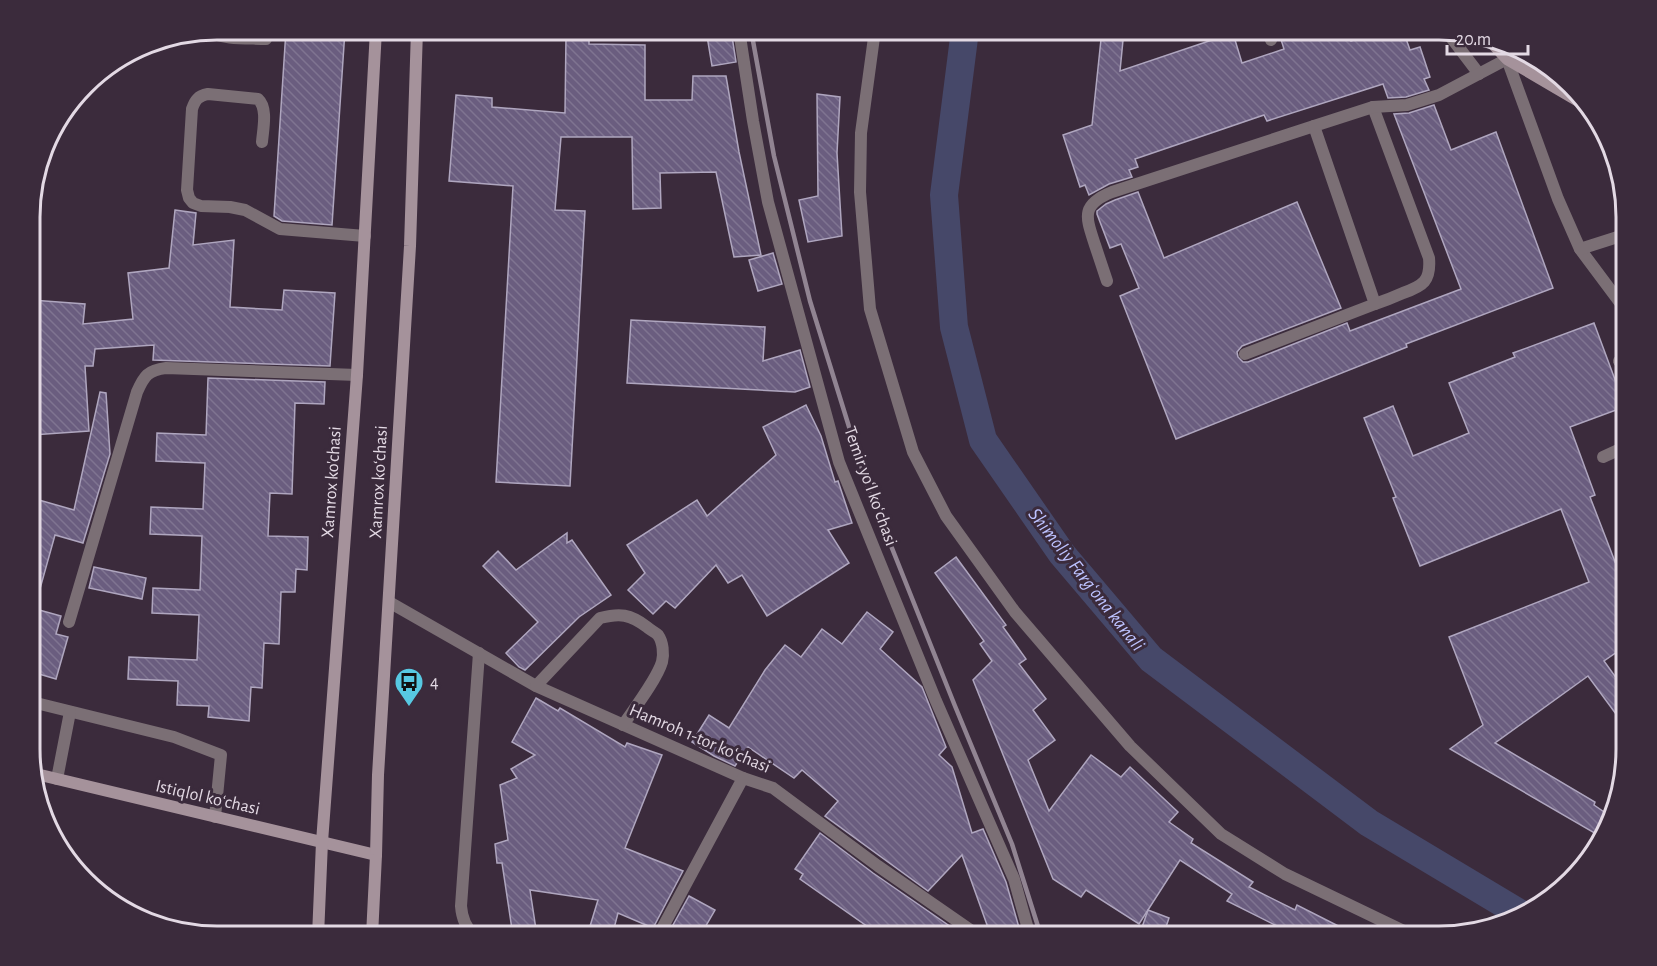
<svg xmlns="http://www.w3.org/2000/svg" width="1657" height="966" font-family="'Alegreya Sans',sans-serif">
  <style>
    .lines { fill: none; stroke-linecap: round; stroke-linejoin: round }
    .canal { stroke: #464869; stroke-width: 28 }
    .building { fill: url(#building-back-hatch); stroke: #afa6bf; stroke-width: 1.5 }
    .lane { stroke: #7b6f75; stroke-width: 12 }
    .street { stroke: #7b6f75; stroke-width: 12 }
    .secondary { stroke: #a5929b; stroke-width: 12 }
    .rail { stroke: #918492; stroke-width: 4.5 }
    .labels { text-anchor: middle; stroke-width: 6; stroke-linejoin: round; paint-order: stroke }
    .street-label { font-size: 18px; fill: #e3d9e4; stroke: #3b2b3c }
    .poi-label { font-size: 18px; fill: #e3d9e4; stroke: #3b2b3c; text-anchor: start }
    .water-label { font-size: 20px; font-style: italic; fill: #bdc2ff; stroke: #3b2b3c }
    .rim { fill: none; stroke: #e3d9e4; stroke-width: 3 }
  </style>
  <defs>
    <pattern id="building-back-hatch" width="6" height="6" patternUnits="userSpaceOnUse" patternTransform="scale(1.5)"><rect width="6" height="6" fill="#6a5d7f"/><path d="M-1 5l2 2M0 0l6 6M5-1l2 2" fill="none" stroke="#7f7491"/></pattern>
  </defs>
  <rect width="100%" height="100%" fill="#3b2b3c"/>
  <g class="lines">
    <polyline class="canal" points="965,30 944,195 954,327 983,440 1062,554 1151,659 1369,823 1521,914"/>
  </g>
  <g class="building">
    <polygon points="286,30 345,30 332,225 282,221 274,216"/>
    <polygon points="706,30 731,30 736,62 712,66"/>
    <polygon points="1102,30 1124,30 1120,71 1212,40 1209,30 1232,30 1242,63 1284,49 1278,30 1348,30 1351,41 1384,30 1403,30 1410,50 1420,47 1430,77 1424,79 1429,90 1406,97 1388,98 1383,84 1267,121 1264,115 1135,159 1138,167 1129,170 1132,177 1109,184 1089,195 1085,185 1080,187 1063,135 1092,125"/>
    <polygon points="566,36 589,36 589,44 645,45 645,100 692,100 693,76 726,76 739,152 761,255 734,257 716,172 660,173 661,208 633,209 632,137 561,137 555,210 585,211 570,486 496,482 513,186 449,181 456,95 492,98 492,107 565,113"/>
    <polygon points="817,94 840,97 837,153 842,236 808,242 799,200 818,196"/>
    <polygon points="1434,105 1451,150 1496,132 1553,288 1406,344 1407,347 1176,439 1120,296 1139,288 1121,244 1110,248 1097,214 1097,211 1106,204 1115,200 1138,192 1164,258 1297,202 1341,308 1242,346 1237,352 1238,357 1243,362 1248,362 1347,323 1350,331 1461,289 1394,114 1409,113"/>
    <polygon points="175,210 196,213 193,245 234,240 230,307 282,310 284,290 335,293 330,366 153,360 154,345 95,349 93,366 85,366 89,431 32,435 32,300 85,304 83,324 133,319 128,273 169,268"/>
    <polygon points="773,253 782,284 758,291 749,260"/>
    <polygon points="631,320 765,327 763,361 800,350 810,387 795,392 627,383"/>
    <polygon points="1594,323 1617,385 1627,381 1627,406 1570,427 1595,495 1590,497 1619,572 1627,566 1627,645 1604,661 1627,693 1627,729 1588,676 1495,743 1595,802 1594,805 1610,816 1603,838 1450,749 1483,725 1449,637 1589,582 1561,509 1420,566 1393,498 1396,497 1364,418 1393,406 1413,456 1469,433 1449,383 1515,357 1513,353"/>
    <polygon points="208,378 325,382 324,404 295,403 292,494 270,493 268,536 308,537 307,570 296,569 295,592 281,592 279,644 264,643 262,688 251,687 249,721 208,717 209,706 177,705 178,681 128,679 129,657 197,660 199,615 152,613 153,588 200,590 202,536 150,534 151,507 203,509 205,463 156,461 157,433 206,435"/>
    <polygon points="100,392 106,393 110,454 83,543 55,535 38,596 32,595 32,498 74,510"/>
    <polygon points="806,405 821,436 835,482 838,481 852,523 828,530 849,563 767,616 742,575 728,583 716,565 675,608 666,601 653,614 628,590 645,573 627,545 697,500 707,516 776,455 763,427"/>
    <polygon points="567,533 567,543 572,540 611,595 579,617 525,670 519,667 506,653 538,622 483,566 498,551 516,570"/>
    <polygon points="956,557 1006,625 1003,627 1026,659 1019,664 1046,699 1033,710 1055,740 1028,760 1049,811 1091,755 1121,777 1130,767 1178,812 1169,822 1193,839 1191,843 1253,882 1249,887 1295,910 1297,905 1358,936 1277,936 1281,928 1227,901 1232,894 1180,860 1139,924 1086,890 1081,897 1053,879 973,680 992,661 980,644 984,641 935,573"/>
    <polygon points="94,567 146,578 142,599 89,588"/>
    <polygon points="32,608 61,616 56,634 68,637 56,679 32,672"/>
    <polygon points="867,612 893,632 880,649 922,687 946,747 939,755 952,767 972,833 983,829 1006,882 1020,931 1008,936 991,936 962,855 928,891 825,816 838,801 802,770 794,778 748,747 735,766 714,756 692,742 709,715 729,728 765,670 785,645 801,657 822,629 842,644"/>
    <polygon points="536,698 558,711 560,708 625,747 627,743 662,755 625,848 683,871 653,928 618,913 612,936 587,936 598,900 530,890 537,936 513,936 502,863 497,863 495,844 508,840 500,785 517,778 511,769 535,755 512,742"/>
    <polygon points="820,833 873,873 964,936 862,936 868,927 800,879 803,874 795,869"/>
    <polygon points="689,896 715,910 700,936 673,936 668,934"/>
    <polygon points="1148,910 1169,918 1163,936 1139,936"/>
  </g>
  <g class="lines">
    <g class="lane">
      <polyline points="1268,30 1271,40"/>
      <path d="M210,32C223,40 250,38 266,39"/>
      <polyline points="1447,32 1479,74"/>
      <path d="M1373,107L1429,258C1431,281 1423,286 1403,293C1394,297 1384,301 1375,304"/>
      <path d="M262,142C263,129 268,108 258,99L208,94C198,96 195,100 192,109L187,190L189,198L193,203L201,206L230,207L245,210L280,229L365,236"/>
      <path d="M1107,281C1103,269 1099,257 1095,245C1086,217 1080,205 1112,192L1314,126"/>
      <polyline points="1245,354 1375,304 1314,126 1373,107 1407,105 1439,95 1507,59"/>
      <polyline points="1619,361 1627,359"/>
      <polyline points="1603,457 1627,446"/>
      <path d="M474,936C466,927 462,919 461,906L479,653"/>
    </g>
    <g class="street">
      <polyline points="739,30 753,121 768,202 839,462 936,701 1014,879 1030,936"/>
      <polyline points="875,30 861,133 860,192 870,309 913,452 946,516 1015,612 1130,746 1221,834 1285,874 1414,936"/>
      <polyline points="1507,59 1558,199 1580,249 1627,312"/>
      <polyline points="1621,236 1627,217"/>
      <polyline points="1580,249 1627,234"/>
      <polyline points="389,602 536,686 743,778 773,788 878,866 979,936"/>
      <path d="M69,622L137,392C144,376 148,370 166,368L357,375"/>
      <path d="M536,686L600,618C620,613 630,614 647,627C650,630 655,632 658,635C663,642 664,654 662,662C657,679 634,709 623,725"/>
      <polyline points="32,702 174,737 221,755 215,817"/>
      <polyline points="57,779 70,712"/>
      <polyline points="658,936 743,778"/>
    </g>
    <g class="secondary">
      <polyline points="1493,44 1507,59 1582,103"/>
      <polyline points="32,773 376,855"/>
      <polyline points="318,936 322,842 357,375 376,30"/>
      <polyline points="372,936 376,855 378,775 410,246 417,30"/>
    </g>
    <polyline class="rail" points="751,30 774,156 810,301 868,488 955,706 1012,844 1041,936"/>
  </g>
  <defs>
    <g id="bus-pin" transform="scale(1.5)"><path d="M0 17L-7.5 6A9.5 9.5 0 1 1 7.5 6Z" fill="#57c9e2" stroke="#3b2b3c"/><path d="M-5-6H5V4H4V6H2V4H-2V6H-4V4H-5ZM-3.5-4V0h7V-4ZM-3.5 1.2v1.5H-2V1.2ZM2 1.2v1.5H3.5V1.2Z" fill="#111"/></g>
  </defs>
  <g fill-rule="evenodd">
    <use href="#bus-pin" x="409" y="682"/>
  </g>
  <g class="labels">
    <g class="street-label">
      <text transform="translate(331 482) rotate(-86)" y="6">Xamrox ko'chasi</text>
      <text transform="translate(378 482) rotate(-87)" y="6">Xamrox koʻchasi</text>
      <text transform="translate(871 486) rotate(70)" y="6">Temir yoʻl koʻchasi</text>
      <text transform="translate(700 738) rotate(23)" y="6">Hamroh 1-tor koʻchasi</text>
      <text transform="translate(208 797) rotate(13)" y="6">Istiqlol koʻchasi</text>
    </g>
    <g class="poi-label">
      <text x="430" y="688">4</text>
    </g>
    <g class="water-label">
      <text transform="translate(1087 579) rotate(52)" y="7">Shimoliy Fargʻona kanali</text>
    </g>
  </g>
  <path d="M0 0H1657V966H0ZM217 40H1439A177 177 0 0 1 1616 217V749A177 177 0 0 1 1439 926H217A177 177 0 0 1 40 749V217A177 177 0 0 1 217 40Z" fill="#3b2b3c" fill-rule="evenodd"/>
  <path class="rim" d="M217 40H1439A177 177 0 0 1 1616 217V749A177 177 0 0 1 1439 926H217A177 177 0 0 1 40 749V217A177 177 0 0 1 217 40Z"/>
  <path d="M1447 45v9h81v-9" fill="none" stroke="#e3d9e4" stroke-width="3"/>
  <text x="1456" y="45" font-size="18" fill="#e3d9e4" stroke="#3b2b3c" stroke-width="4.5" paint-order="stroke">20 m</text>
</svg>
